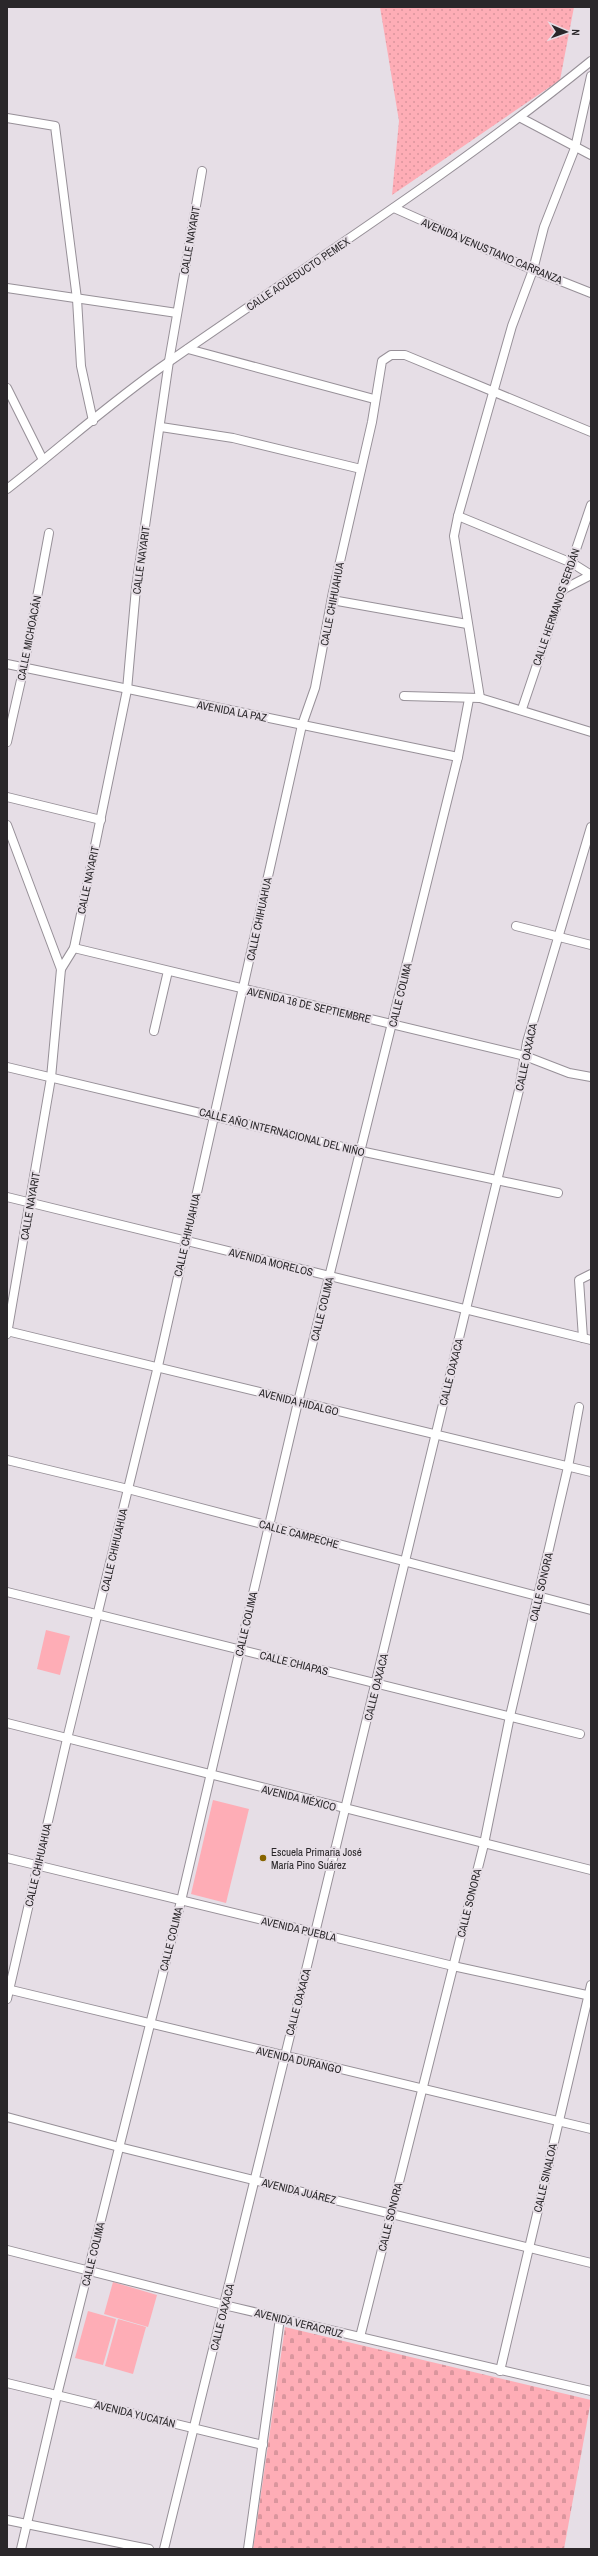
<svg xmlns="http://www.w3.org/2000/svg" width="598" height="2556" font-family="'Archivo Narrow',sans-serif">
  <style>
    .grass { fill: url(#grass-dots) }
    .cemetery { fill: url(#cemetery-stones) }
    .green { fill: #feadb6 }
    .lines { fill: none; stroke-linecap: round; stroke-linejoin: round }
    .street-casing { stroke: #979098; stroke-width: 10 }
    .street { stroke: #fff; stroke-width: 8 }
    .poi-dot { fill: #876400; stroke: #e6dee6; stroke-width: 1.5 }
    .labels { text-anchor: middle; stroke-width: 4; stroke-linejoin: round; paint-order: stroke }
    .street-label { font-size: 11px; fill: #2a272a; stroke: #e6dee6 }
    .poi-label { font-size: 11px; fill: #2a272a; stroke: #e6dee6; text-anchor: start }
  </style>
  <defs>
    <pattern id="grass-dots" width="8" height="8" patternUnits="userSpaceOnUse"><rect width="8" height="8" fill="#feadb6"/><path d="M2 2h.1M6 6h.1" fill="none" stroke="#da959d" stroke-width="1.8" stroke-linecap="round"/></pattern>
    <pattern id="cemetery-stones" width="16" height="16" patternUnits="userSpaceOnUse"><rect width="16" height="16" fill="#feadb6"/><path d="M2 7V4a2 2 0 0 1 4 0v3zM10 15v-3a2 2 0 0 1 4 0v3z" fill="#da959d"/></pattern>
  </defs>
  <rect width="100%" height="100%" fill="#e6dee6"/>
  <polygon class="grass" points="380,7 574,7 560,80 392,195 399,121"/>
  <polygon class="cemetery" points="285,2327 591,2400 564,2549 253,2549"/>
  <g class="green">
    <polygon points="46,1630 70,1636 60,1675 37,1669"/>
    <polygon points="213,1800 249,1809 226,1903 191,1894"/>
    <polygon points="113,2282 157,2295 148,2327 104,2314"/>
    <polygon points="88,2311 116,2319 103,2365 75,2358"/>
    <polygon points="118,2319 146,2327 133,2374 105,2366"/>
  </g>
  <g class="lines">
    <g class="street-casing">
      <g id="street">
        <polyline points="7,118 55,126 77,299 81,366 93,421"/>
        <polyline points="521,118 591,155"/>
        <polyline points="394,208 533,270 591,293"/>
        <polyline points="7,288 177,313"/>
        <polyline points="188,349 374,399"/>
        <polyline points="7,388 43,460"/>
        <polyline points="161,427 233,438 361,469"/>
        <path d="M7,489C61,447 113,400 170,361C312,262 457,170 591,61"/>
        <polyline points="458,516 572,563 591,575"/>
        <polyline points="562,590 591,575"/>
        <polyline points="332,600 467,624"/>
        <polyline points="7,664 458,757"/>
        <polyline points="404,696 480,698 591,732"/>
        <polyline points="480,698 454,536 458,516 512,326 533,270 544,227 575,148 591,76"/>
        <polyline points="522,709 591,505"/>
        <polyline points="7,742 24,667 49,533"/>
        <polyline points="7,797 101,820"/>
        <polyline points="7,825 61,969 51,1078 7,1334"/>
        <polyline points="516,926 591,945"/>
        <polyline points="74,948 525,1056 569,1073 591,1077"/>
        <polyline points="61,969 74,948 127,690 136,588 169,361 202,171"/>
        <polyline points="154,1031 168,971"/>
        <polyline points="7,1067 360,1151 558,1193"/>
        <polyline points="7,1197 591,1340"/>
        <polyline points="7,1331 591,1472"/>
        <polyline points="583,1338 579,1280 591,1274"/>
        <polyline points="7,1460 128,1489 591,1610"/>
        <polyline points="7,1592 580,1734"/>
        <polyline points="7,1723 591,1870"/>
        <polyline points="7,1858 453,1966 591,1996"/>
        <polyline points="7,1989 591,2129"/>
        <polyline points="7,1999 67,1739 158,1366 302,725 315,688 333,592 372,422 382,361 391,355 405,355 591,432"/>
        <polyline points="7,2117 119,2147 591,2263"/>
        <polyline points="7,2250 224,2305 591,2391"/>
        <polyline points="360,2337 484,1844 510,1716 568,1467 579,1407"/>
        <polyline points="500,2371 591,1985"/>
        <polyline points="7,2383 263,2445"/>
        <polyline points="7,2520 149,2549"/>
        <polyline points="21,2549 57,2395 181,1901 298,1402 458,757 469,699"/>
        <path d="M164,2549C284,2063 402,1577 519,1090L527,1042L591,827"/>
        <polyline points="248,2549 280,2318"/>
      </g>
    </g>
    <use href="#street" class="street"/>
  </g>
  <circle class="poi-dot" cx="263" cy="1858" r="4"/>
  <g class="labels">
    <g class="street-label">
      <text transform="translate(190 240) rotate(-80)" y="4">CALLE NAYARIT</text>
      <text transform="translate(492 251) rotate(23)" y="4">AVENIDA VENUSTIANO CARRANZA</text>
      <text transform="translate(298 274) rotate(-34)" y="4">CALLE ACUEDUCTO PEMEX</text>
      <text transform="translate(141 560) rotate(-82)" y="4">CALLE NAYARIT</text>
      <text transform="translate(332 604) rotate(-79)" y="4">CALLE CHIHUAHUA</text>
      <text transform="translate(556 607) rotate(-71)" y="4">CALLE HERMANOS SERDÁN</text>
      <text transform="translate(29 638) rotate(-79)" y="4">CALLE MICHOACÁN</text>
      <text transform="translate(232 711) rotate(11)" y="4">AVENIDA LA PAZ</text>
      <text transform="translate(88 880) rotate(-78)" y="4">CALLE NAYARIT</text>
      <text transform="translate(259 919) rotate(-78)" y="4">CALLE CHIHUAHUA</text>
      <text transform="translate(400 995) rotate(-76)" y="4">CALLE COLIMA</text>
      <text transform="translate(309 1005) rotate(13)" y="4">AVENIDA 16 DE SEPTIEMBRE</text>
      <text transform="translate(526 1057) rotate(-78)" y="4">CALLE OAXACA</text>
      <text transform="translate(282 1132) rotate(14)" y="4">CALLE AÑO INTERNACIONAL DEL NIÑO</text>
      <text transform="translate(30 1206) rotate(-80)" y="4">CALLE NAYARIT</text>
      <text transform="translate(187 1235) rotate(-77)" y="4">CALLE CHIHUAHUA</text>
      <text transform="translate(271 1262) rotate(14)" y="4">AVENIDA MORELOS</text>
      <text transform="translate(322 1309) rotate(-76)" y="4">CALLE COLIMA</text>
      <text transform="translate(451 1372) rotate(-76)" y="4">CALLE OAXACA</text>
      <text transform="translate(299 1402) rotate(14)" y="4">AVENIDA HIDALGO</text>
      <text transform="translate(299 1534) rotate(15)" y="4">CALLE CAMPECHE</text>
      <text transform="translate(114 1550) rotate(-77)" y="4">CALLE CHIHUAHUA</text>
      <text transform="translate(541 1587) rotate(-77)" y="4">CALLE SONORA</text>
      <text transform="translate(246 1624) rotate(-77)" y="4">CALLE COLIMA</text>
      <text transform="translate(294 1663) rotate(14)" y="4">CALLE CHIAPAS</text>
      <text transform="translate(376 1687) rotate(-76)" y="4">CALLE OAXACA</text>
      <text transform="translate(299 1798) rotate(14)" y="4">AVENIDA MÉXICO</text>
      <text transform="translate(38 1865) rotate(-77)" y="4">CALLE CHIHUAHUA</text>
      <text transform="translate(469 1903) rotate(-76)" y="4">CALLE SONORA</text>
      <text transform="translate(299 1929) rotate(13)" y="4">AVENIDA PUEBLA</text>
      <text transform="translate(171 1939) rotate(-76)" y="4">CALLE COLIMA</text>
      <text transform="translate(298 2002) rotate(-75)" y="4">CALLE OAXACA</text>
      <text transform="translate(299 2060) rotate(13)" y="4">AVENIDA DURANGO</text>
      <text transform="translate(545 2178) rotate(-77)" y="4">CALLE SINALOA</text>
      <text transform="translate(299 2191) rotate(14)" y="4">AVENIDA JUÁREZ</text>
      <text transform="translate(390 2217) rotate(-76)" y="4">CALLE SONORA</text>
      <text transform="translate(93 2254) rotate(-76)" y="4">CALLE COLIMA</text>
      <text transform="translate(222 2317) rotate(-76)" y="4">CALLE OAXACA</text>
      <text transform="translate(299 2323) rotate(14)" y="4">AVENIDA VERACRUZ</text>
      <text transform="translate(135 2414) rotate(14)" y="4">AVENIDA YUCATÁN</text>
    </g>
    <g class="poi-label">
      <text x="271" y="1856">Escuela Primaria José<tspan x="271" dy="13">María Pino Suárez</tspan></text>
    </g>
  </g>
  <rect width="598" height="2556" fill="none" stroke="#2a272a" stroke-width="16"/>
  <g transform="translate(566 32) rotate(92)" stroke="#e6dee6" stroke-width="3" paint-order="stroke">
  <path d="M0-3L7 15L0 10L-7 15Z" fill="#2a272a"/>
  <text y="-6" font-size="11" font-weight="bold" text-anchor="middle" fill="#2a272a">N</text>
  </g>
</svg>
